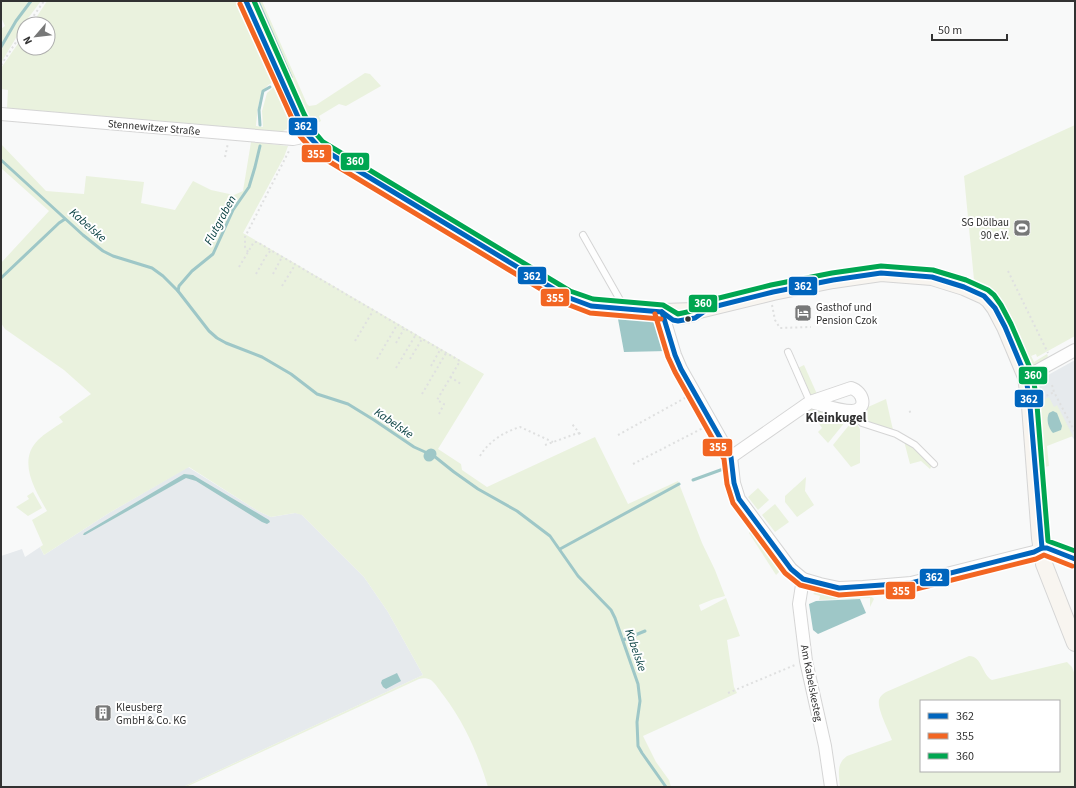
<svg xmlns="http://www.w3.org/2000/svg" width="1076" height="788" font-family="'Source Sans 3',sans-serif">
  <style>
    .built { fill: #e6eaed }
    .green { fill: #eaf2de; fill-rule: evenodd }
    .water { fill: #9ec7c7 }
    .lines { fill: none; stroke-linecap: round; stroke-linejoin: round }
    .stream { stroke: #9ec7c7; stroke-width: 3 }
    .canal { stroke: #9ec7c7; stroke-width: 11 }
    .lane-casing { stroke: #d5d5d5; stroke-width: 8 }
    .street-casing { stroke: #d5d5d5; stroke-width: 14 }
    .secondary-casing { stroke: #d5d5d5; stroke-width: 18 }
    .path { stroke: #dfe0e0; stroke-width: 2; stroke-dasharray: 2 3; stroke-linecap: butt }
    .lane { stroke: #fefefe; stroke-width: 6 }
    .street { stroke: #fefefe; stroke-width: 12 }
    .secondary { stroke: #f8f5f0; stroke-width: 16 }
    .bus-1-casing { stroke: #fff; stroke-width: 8 }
    .bus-2-casing { stroke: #fff; stroke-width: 8 }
    .bus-3-casing { stroke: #fff; stroke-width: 8 }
    .bus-1 { stroke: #0065bd; stroke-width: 5 }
    .bus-2 { stroke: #f26522; stroke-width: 5 }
    .bus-3 { stroke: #00a651; stroke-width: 5 }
    .bus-dot { fill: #323232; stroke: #fff; stroke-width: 1.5 }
    .labels { text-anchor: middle; stroke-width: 4; stroke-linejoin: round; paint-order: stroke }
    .street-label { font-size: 11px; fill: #323232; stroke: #fff }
    .poi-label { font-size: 11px; fill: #323232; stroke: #fff; text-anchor: start }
    .water-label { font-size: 12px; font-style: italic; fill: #094042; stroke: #fff }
    .quarter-label { font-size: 13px; font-weight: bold; fill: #323232; stroke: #fff }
    .line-badge { stroke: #fff; stroke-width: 1.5 }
    .badge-label { font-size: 11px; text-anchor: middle; font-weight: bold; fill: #fff }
  </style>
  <rect width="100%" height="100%" fill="#f8f9f9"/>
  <g class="built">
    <polygon points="1075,360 1075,441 1048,399 1041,401 1039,380"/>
    <polygon points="188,467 258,511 271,517 295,513 301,514 364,577 388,612 423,675 183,787 1,787 1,556 22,549 25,557 40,547 44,555 109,513"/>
  </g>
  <g class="green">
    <polygon points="1,1 41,1 26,21 1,63 1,29 5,26 1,17"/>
    <path d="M47,1H238L273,82C257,90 258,111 256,126L263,127L262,111L267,93L275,86L289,118L290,122L287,129L281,132L256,131L7,108L8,90L1,89V68L24,35V48H48V24H32Z"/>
    <polygon points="253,1 262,1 307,104 309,106 316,105 365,73 370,74 381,86 346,106 339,104 319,116 321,121 312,126 306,117"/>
    <path d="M1075,125V336L1037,357L1036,354L1031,356L1025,343L1034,362L1047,354L1048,356C1045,363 1036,367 1029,365L980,286L974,280L964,176Z"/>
    <path d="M251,142L288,146L284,157L243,233L484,374L438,449L461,464L462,470L487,487L595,437L628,504L678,481L702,543L715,570L725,596L714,599L699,605L701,611L726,598L740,636L727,640L734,687L737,693L643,736L656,762L669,780L671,787H488C478,754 465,724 444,696C440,691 436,684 431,680C427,678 423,678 419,679L186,787H183L423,675L388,612L364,577L302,515L295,513L271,517L258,511L189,467L109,513L44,555L40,547L43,545L32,520L47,511C35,490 17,461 38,440C45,433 54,428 63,422L59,417L91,394L64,370L5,329L1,323V263L49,211L1,168V144L46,191L84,194L86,176L144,182L141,203L175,210L193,181L211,190L234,195L243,191Z"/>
    <polygon points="804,365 817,394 811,395 809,392 798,368"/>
    <polygon points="1049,397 1054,407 1057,405 1073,436 1047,446 1049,466 1045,467 1040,402"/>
    <polygon points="886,399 893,430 891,431 871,425 866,417 868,407"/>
    <polygon points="810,407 850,416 828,443 818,432 822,428 809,409"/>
    <polygon points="854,419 860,429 860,463 851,467 833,445"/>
    <polygon points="904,441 918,451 932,465 930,469 921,461 910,464"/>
    <polygon points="806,477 805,491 814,505 797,517 785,502 785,496"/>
    <polygon points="758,488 769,500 758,510 748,497"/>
    <polygon points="33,492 42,508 28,516 16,507 29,499 27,496"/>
    <polygon points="775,504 789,522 775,532 762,515"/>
    <polygon points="751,531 753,532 781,570 776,575 749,533"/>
    <polygon points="818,590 865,591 874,599 870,607 870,598 819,600 820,596 813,594"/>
    <path d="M969,656C982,656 982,675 992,680L1067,662L1072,667L1075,675V787H840C839,774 836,764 847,756L892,740C889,731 877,709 879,700C880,696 883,694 886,692ZM921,701H1059V771H921Z"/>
  </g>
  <g class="water">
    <polygon points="618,319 655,321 658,323 662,338 664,341 661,341 662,344 665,343 667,351 624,352"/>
    <path d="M1053,411L1057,413L1062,426L1061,430L1053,433C1048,428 1046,419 1049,413Z"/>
    <polygon points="184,474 193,475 269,520 270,522 267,524 262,522 196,481 186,478 85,535 83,535 84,533"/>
    <polygon points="860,599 866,613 818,634 813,630 809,604 816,601"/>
    <polygon points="397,673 401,681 386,689 383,687 381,683 382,680"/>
  </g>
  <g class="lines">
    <g class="stream">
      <polyline points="258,1 291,77"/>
      <polyline points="1,47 16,21 31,1"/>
      <polyline points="260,125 259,110 263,91 270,87"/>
      <polyline points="1,160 83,235 103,251 113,256 152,268 163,276 178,291 209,331 217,338 226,343 262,357 291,374 317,394 348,404 374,420 414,447 434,456 454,472 478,489 517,511 550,536 578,576 611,610 615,618 638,684 640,701 637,722 638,746 642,753 666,787"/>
      <polyline points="1,278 59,223 65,219"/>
      <polyline points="178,291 179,286 192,271 213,254 233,210 249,187 255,167 260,146"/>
      <polyline points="693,480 726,468"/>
      <polyline points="560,549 679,484"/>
      <polyline points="623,640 645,631"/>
    </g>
    <polyline class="canal" points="429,456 431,454"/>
    <g class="lane-casing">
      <g id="lane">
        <polyline points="583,235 624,307"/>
        <path d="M667,315C677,324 683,320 695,318L697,317"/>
        <polyline points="788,352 810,402"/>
        <polyline points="851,411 862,423 896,434 915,445 934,464"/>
      </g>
    </g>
    <g class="street-casing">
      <g id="street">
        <polyline points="1,114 293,139 298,138 306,133"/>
        <polyline points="662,312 675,355 681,369 731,457 734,483 739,499 791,569 803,579 820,584 839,588 863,587 911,583 1034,552 1042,548"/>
        <polyline points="1026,377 1075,350"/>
        <path d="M731,457L810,402L851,388C864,392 868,410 852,411C838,411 823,405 810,402"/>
        <polyline points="803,579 799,604 806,661 825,746 831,787"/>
      </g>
    </g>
    <g class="secondary-casing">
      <g id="secondary">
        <polyline points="246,1 298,117 306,133 319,147 567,297 591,306 662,312 695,311 773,292 833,280 881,273 932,277 964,287 984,296 989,300 995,308 1005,327 1026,377 1030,406 1040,538 1044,564 1075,643"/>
        <polyline points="1042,548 1047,548 1075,559"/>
      </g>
    </g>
    <g class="path">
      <polyline points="28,24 44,1"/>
      <polyline points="1,65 24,30"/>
      <polyline points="225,157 228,143"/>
      <polyline points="248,252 245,247 245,237 290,149"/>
      <polyline points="239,267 254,242 257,242 460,361 437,400 444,404 438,416"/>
      <polyline points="1008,271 1048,353"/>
      <polyline points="256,274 266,256 271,250"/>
      <polyline points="273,274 282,257"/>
      <polyline points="282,286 295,265"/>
      <polyline points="772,305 775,320 780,328 811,327"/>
      <polyline points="355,341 373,311"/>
      <polyline points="396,343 404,329"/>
      <polyline points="377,359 397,325"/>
      <polyline points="410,359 422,339"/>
      <polyline points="431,366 440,350"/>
      <polyline points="396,368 415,336"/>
      <polyline points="450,377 461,384"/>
      <polyline points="1052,385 1054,392 1075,432"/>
      <polyline points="422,394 446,353"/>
      <polyline points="1042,398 1054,392"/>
      <polyline points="909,412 912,411"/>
      <polyline points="618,435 685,398"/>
      <polyline points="545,445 578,433 581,435 572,424"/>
      <path d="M480,456C489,441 504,432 520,427L553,442"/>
      <polyline points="633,464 703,428"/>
      <polyline points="728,693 795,665"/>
    </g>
    <use href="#lane" class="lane"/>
    <use href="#street" class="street"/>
    <use href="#secondary" class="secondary"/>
    <g class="bus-1-casing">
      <g id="bus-1">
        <polyline points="246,1 298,117 306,133 319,147 567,297 591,306 662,312"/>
        <polyline points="662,312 673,320 678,321 695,318 709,308 773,292 833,280 881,273 932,277 964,287 984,296 995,308 1005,327 1026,377 1030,406 1042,548"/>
        <polyline points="662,312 675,355 681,369 731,457 734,483 739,499 791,569 803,579 839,588 911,583 1034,552 1042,548 1047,548 1075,559"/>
      </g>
    </g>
    <g class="bus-2-casing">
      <g id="bus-2">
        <polyline points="240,4 300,136 315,153 564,303 590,313 661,319"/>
        <polyline points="655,314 668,357 675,372 724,459 727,484 733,503 785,573 800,585 839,595 912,590 1036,559 1044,555 1072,566"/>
      </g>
    </g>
    <g class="bus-3-casing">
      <polyline id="bus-3" points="254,1 304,114 312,129 323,142 570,291 593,299 663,305 678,314 692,311 707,301 771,285 832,273 881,266 933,270 966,280 988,290 994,295 1001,305 1011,324 1033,375 1037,405 1048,541 1075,551"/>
    </g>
    <use href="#bus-1" class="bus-1"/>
    <use href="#bus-2" class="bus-2"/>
    <use href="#bus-3" class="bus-3"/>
  </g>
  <defs>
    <g id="stadium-square" transform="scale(0.9)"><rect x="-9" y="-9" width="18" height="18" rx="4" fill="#777878" stroke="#fff"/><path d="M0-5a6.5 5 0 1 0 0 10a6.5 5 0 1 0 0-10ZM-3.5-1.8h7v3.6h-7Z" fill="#fff"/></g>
    <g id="hotel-square" transform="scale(0.9)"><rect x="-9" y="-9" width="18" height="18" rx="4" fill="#777878" stroke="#fff"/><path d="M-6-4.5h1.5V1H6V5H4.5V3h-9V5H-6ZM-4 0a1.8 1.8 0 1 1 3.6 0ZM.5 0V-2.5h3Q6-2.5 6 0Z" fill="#fff"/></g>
    <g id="building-square" transform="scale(0.9)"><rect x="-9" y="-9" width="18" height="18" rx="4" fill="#777878" stroke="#fff"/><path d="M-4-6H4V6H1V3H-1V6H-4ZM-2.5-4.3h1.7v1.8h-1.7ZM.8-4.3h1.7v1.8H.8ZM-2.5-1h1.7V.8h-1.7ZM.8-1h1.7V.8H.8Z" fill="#fff"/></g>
  </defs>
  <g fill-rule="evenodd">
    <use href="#stadium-square" x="1022" y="228"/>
    <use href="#hotel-square" x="803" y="313"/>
    <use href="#building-square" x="103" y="713"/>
  </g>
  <circle class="bus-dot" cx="688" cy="319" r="3.5"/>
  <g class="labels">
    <g class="street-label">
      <text transform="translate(154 127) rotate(5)" y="4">Stennewitzer Straße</text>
      <text transform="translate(812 683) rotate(79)" y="4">Am Kabelskesteg</text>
    </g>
    <g class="poi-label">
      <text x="1009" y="226" text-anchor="end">SG Dölbau<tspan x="1009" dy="13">90 e.V.</tspan></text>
      <text x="816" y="311">Gasthof und<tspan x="816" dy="13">Pension Czok</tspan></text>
      <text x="116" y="711">Kleusberg<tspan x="116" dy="13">GmbH &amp; Co. KG</tspan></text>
    </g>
    <g class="water-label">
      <text transform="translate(220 220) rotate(-62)" y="4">Flutgraben</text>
      <text transform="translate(88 225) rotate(41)" y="4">Kabelske</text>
      <text transform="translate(394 423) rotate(34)" y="4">Kabelske</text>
      <text transform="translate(636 650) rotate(71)" y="4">Kabelske</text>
    </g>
    <g class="quarter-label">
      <text x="836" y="422">Kleinkugel</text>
    </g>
  </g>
  <g class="line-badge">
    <rect x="288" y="117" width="30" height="19" rx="4" fill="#0065bd"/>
    <rect x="301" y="144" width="31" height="19" rx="4" fill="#f26522"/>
    <rect x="340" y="152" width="30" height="19" rx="4" fill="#00a651"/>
    <rect x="517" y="266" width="30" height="19" rx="4" fill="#0065bd"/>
    <rect x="788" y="276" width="30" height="20" rx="4" fill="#0065bd"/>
    <rect x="540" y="288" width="30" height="19" rx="4" fill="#f26522"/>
    <rect x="688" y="294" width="30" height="19" rx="4" fill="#00a651"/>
    <rect x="1018" y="366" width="30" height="19" rx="4" fill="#00a651"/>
    <rect x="1014" y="389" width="30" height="19" rx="4" fill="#0065bd"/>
    <rect x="702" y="438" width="31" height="19" rx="4" fill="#f26522"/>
    <rect x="919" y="568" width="31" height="19" rx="4" fill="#0065bd"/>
    <rect x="885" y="581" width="31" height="19" rx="4" fill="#f26522"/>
  </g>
  <g class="badge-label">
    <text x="303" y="130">362</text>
    <text x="316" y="158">355</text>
    <text x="355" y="165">360</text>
    <text x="532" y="280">362</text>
    <text x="803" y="290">362</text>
    <text x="555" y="302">355</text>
    <text x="703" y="307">360</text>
    <text x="1033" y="379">360</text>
    <text x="1029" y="403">362</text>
    <text x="718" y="451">355</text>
    <text x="934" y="581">362</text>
    <text x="901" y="595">355</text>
  </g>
  <rect width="1076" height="788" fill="none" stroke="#323232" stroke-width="4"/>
  <rect x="920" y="700" width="140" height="72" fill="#ffffff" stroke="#adadad"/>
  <rect x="928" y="713" width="20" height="6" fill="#0065bd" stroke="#adadad"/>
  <text x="956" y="720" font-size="12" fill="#323232">362</text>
  <rect x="928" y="733" width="20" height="6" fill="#f26522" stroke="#adadad"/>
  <text x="956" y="740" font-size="12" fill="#323232">355</text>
  <rect x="928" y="753" width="20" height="6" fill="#00a651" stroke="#adadad"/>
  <text x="956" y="760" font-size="12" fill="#323232">360</text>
  <g transform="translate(36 36) rotate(242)"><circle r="19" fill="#ffffff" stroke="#adadad"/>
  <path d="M0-3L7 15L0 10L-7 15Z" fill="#777878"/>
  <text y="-6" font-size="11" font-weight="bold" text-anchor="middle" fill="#323232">N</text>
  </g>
  <path d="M932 34v6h75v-6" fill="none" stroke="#323232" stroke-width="2"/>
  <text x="938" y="34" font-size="12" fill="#323232" stroke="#ffffff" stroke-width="3" paint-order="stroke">50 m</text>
</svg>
